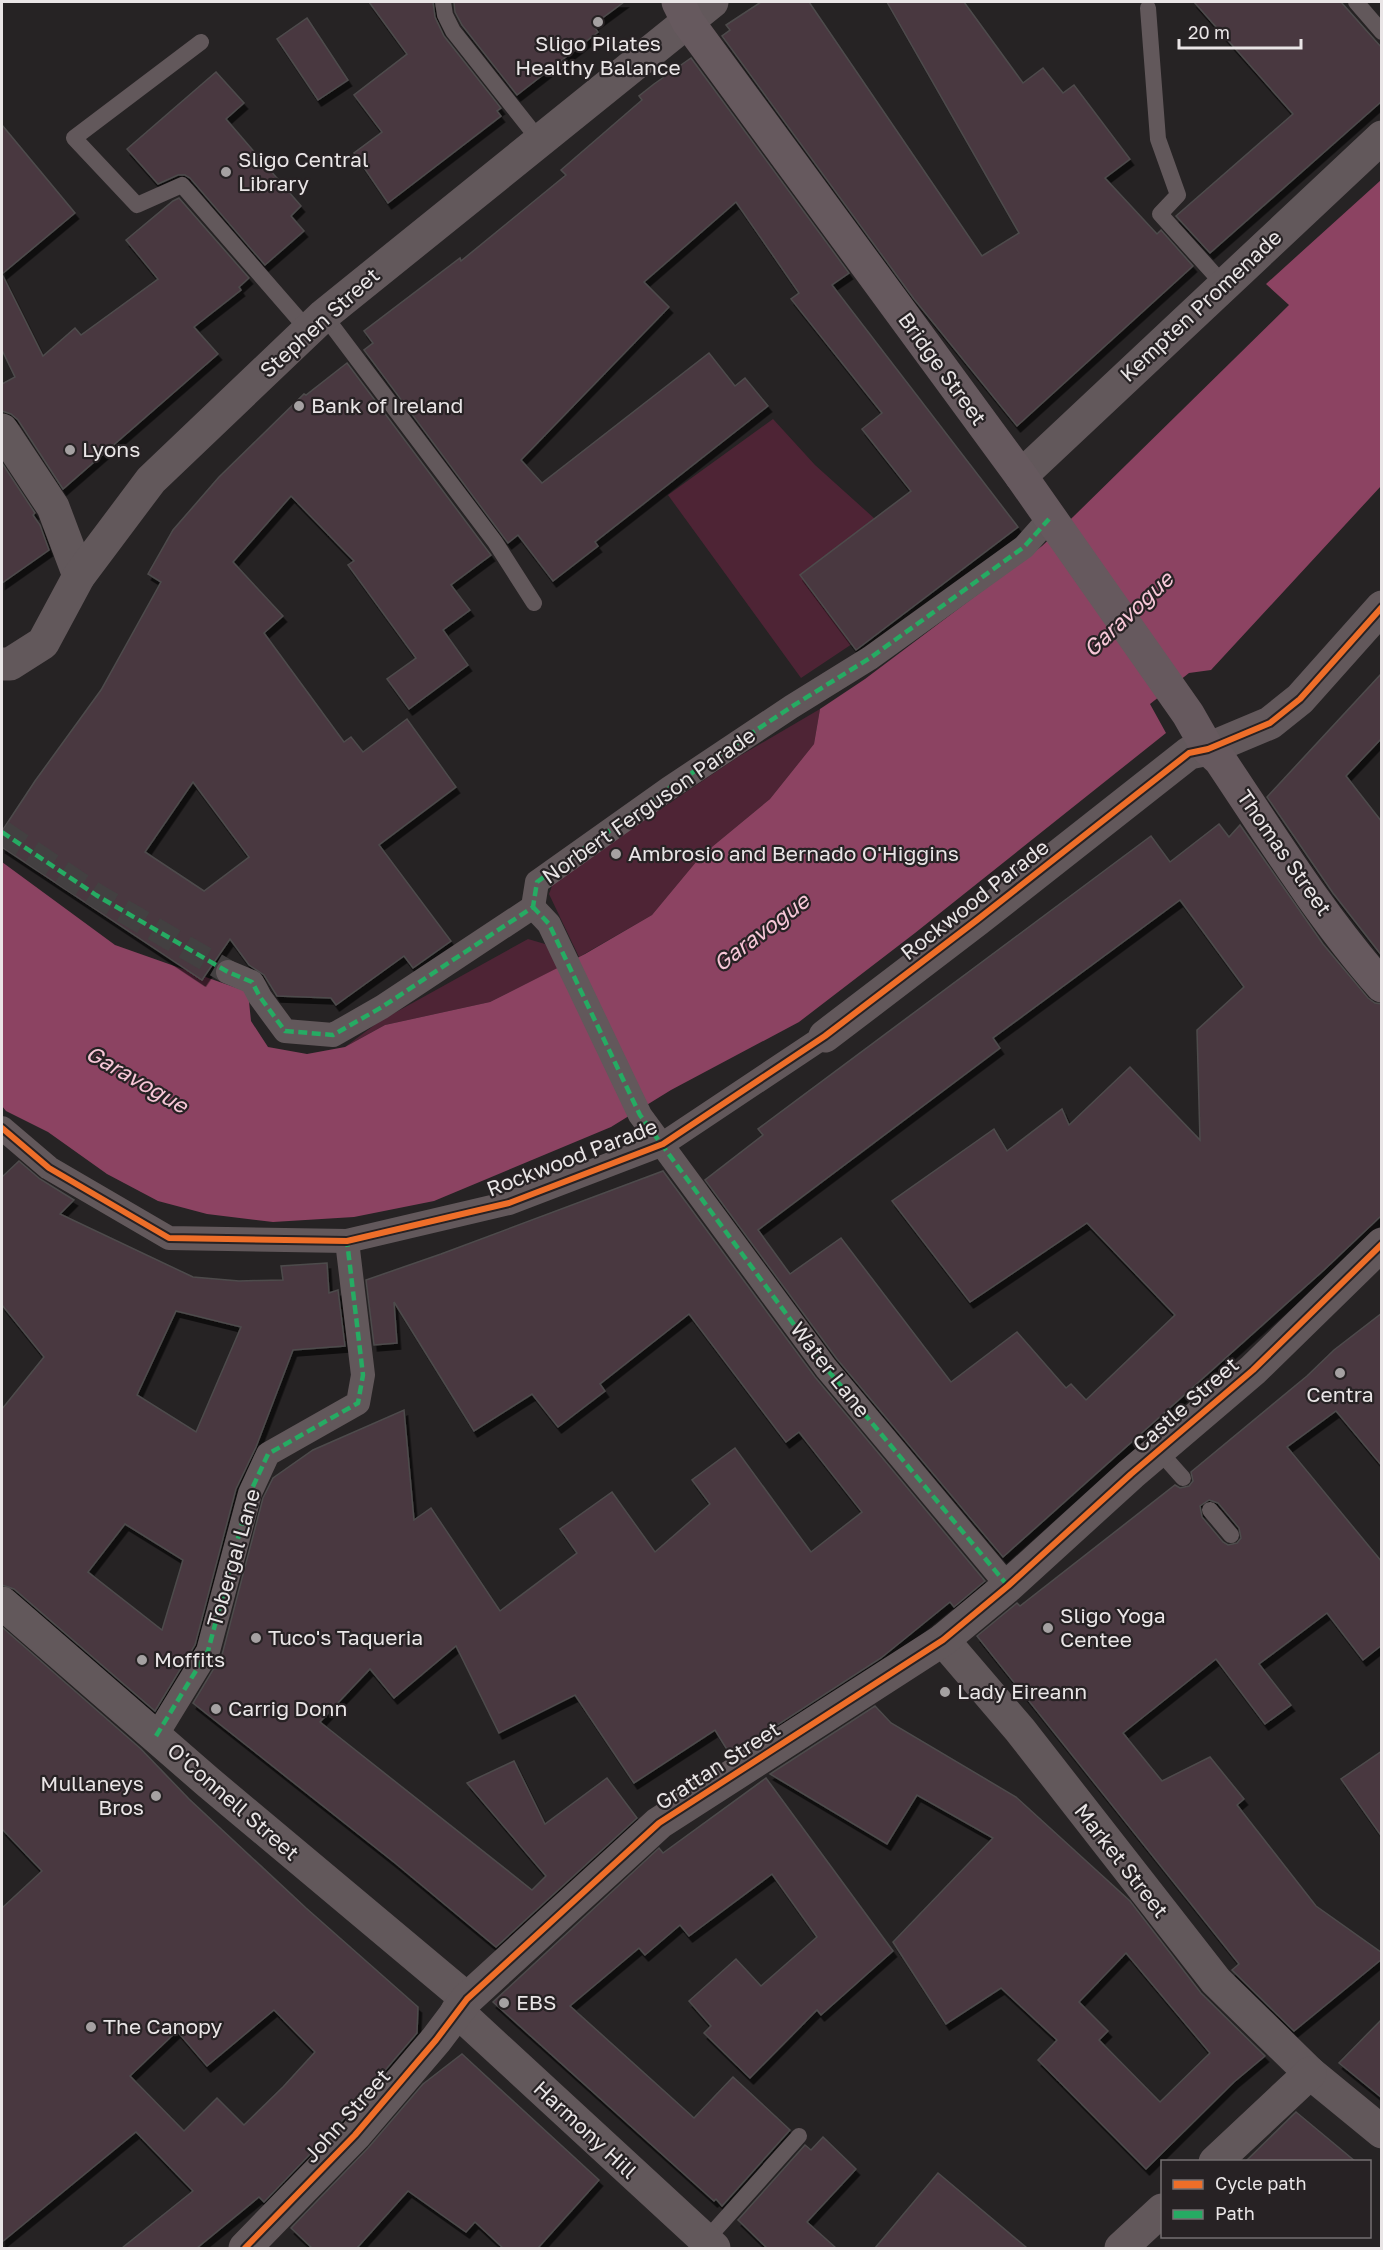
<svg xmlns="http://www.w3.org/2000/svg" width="1383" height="2250" font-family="'Golos Text',sans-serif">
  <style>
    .green { fill: #4e2435 }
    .water { fill: #8c4362 }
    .building { fill: #483840; stroke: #4e4b4c; stroke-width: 1.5; fill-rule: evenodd; filter: url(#shadow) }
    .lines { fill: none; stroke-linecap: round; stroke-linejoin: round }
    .pedestrian-tunnel { stroke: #434041; stroke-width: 24; stroke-dasharray: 24 12; stroke-linecap: butt }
    .service { stroke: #62585b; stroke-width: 16 }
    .pedestrian { stroke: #62585b; stroke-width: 24 }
    .minor { stroke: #62585b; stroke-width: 33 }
    .tertiary { stroke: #62585b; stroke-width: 33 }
    .secondary { stroke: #66595e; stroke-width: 33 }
    .quiet { stroke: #26ab63; stroke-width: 4.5; stroke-dasharray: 9 4.5; stroke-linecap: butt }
    .cycleway-casing { stroke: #272224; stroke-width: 10 }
    .cycleway { stroke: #ee6e29; stroke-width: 6 }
    .poi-dot { fill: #a5a1a2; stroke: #272224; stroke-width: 2 }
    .labels { text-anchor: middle; stroke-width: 4.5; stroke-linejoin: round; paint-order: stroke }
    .poi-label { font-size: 21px; fill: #e9e5e6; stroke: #272224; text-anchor: start }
    .street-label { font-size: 21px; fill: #e9e5e6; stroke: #272224 }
    .water-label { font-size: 22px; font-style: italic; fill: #f7c8d8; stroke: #272224 }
  </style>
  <defs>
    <filter id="shadow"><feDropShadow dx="3.5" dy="6" stdDeviation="0" flood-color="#0009"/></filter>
  </defs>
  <rect width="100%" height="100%" fill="#262324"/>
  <g class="green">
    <polygon points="773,419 815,465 875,519 800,575 852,644 801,678 668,495"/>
    <polygon points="820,709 814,744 770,799 701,856 652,915 579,957 549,894 554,881 738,757"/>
    <polygon points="528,939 545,944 560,967 490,1002 385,1025 345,1047 380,1021"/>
  </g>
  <polygon class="water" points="1381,180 1381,486 1211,670 1189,673 1150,704 1166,733 915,933 799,1022 671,1090 611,1127 434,1201 354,1217 273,1222 207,1214 158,1201 107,1174 48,1132 6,1111 2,1106 2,862 115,945 248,992 251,1021 268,1047 307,1054 345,1047 385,1025 490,1002 585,954 652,915 701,856 770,799 814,744 820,709 865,679 1042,546 1074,516 1289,305 1266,284"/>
  <g class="building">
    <polygon points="369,2 433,2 435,17 444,36 501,108 497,111 501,116 388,203 354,153 382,132 354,95 407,54"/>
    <polygon points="454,2 624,2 593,25 598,32 517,95 462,25 455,12"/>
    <polygon points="761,2 809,2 982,256 1019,233 887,2 964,2 1023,83 1043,68 1063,93 1074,85 1130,159 1105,178 1157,234 1161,230 1193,266 1017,426 914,299 722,36 730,30 726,25"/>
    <polygon points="1194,2 1341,2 1382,48 1382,101 1210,253 1176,216 1293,114"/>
    <polygon points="307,18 348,80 318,100 277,39"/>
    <polygon points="691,58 849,273 832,285 1018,527 856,650 800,575 911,491 862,429 882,413 791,299 799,293 736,202 644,282 669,307 521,460 542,483 709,353 735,386 745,378 768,406 595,542 598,546 553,581 518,535 508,543 364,350 373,343 364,331 460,258 461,261 566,175 561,170 642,100 639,96 654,84"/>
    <polygon points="216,72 244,103 226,119 301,206 291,216 304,231 265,265 190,178 185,175 178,175 158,184 127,149"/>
    <polygon points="2,125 75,213 2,274"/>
    <polygon points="179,198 249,278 239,287 241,290 194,327 218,354 63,489 18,420 11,414 2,411 2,384 15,377 2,350 2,274 43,356 75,328 81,335 158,279 126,240 173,201"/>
    <path d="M347,363L491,555L451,585L470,610L443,630L468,665L409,709L387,679L416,658L348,565L354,561L291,496L233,562L283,616L264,633L344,742L351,737L363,752L407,719L456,787L379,845L451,941L413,968L404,956L336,1005L331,998L277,996L264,975L249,965L230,939L202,980L2,847V831L35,781L101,690L161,582L148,574L173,530L219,477L304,394L306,395ZM193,782L249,857L204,891L145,852Z"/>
    <polygon points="2,463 35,513 33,515 40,525 49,550 2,583"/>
    <polygon points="1382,673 1382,738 1346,776 1382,822 1382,956 1333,893 1267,797"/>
    <path d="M1219,824L1229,837L1240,825L1323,944L1368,998L1375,1003L1382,1004V1215L1324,1270L1003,1557L837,1359L705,1180L763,1135L758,1129L1151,836L1170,862ZM1180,900L1244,987L1197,1030L1200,1140L1130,1067L1069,1125L1062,1109L1007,1151L994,1129L892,1201L970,1302L1087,1223L1175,1315L1086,1400L1071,1384L1066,1388L1017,1332L951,1382L841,1238L790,1274L758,1230L1000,1048L993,1038Z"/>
    <path d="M19,1161L40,1179L74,1200L60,1214L193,1277L239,1281L283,1280L281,1266L327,1263L329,1293L338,1290L345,1346L293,1350L256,1447L236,1489L195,1645L155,1711L14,1589L2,1585V1409L44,1357L2,1305V1177ZM176,1311L241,1327L196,1432L137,1395ZM125,1524L183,1560L162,1630L88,1572Z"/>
    <polygon points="663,1171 815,1377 985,1581 954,1607 950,1602 881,1658 734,1753 726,1748 715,1730 634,1783 575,1695 499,1733 456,1646 394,1698 370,1669 320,1722 532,1890 546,1876 467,1783 514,1761 545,1824 607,1778 637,1818 496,1947 395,1863 193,1703 222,1655 263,1498 273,1478 313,1450 404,1410 414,1520 431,1508 500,1611 577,1553 560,1529 612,1492 655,1552 710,1504 692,1480 735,1448 811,1552 862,1512 799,1432 786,1442 689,1314 600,1384 605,1391 558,1427 532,1394 474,1431 394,1302 397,1343 374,1345 366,1280 441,1254"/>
    <path d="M1382,1313V1466L1336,1411L1287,1447L1382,1562V1645L1363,1660L1327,1613L1259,1664L1291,1705L1265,1724L1216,1659L1123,1733L1162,1781L1210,1757L1244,1799L1237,1805L1316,1906L1382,1953V1959L1294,2031L1232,1970L1239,1964L977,1636L1017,1603L1020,1606L1175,1485L1180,1488L1189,1486L1193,1481L1191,1472L1307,1376L1334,1350ZM1209,1500L1218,1503L1239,1528L1241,1538L1237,1543L1228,1545L1223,1542L1202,1517L1200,1506Z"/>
    <path d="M2,1627L141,1749L189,1799L306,1908L418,2007L417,2033L341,2122L264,2202L259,2197L197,2248H122L193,2191L136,2132L2,2242V1908L42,1871L2,1829ZM274,2010L315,2052L283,2087L244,2125L217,2098L184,2131L130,2076L177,2031L207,2066Z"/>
    <path d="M875,1706L891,1723L1016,1797L1130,1901L1201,1993L1265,2056L1234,2082L1146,2169L1038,2060L1057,2040L1001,1988L946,2024L893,1942L993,1838L917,1795L887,1844L770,1774ZM1126,1953L1210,2053L1160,2102L1099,2040L1108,2031L1079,2002Z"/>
    <polygon points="1382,1751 1382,1837 1341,1779"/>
    <polygon points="766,1778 893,1951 821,2015 817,2010 750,2078 704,2033 711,2026 689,2001 736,1959 761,1986 817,1937 772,1874 689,1936 680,1925 645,1955 639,1948 570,2006 694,2118 733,2077 790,2130 722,2206 716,2199 714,2201 493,2002 659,1848 663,1853"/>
    <polygon points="1382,2019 1382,2098 1339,2063"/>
    <polygon points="462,2054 599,2180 538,2248 503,2248 475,2222 466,2232 408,2191 357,2248 312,2248 291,2228 368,2148 423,2084"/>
    <polygon points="1296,2112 1356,2162 1245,2162"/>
    <polygon points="823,2137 856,2169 807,2222 836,2248 767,2248 738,2220 805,2145 811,2150"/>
    <polygon points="938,2173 1027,2248 875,2248"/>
  </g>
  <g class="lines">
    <polyline class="pedestrian-tunnel" points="2,832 96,895 228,972"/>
    <g class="service">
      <polyline points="443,2 445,15 453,31 540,141"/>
      <polyline points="1356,2 1382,32"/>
      <polyline points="1148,8 1158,139 1178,195 1160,214 1224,285"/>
      <polyline points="201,42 74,138 137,205 182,185 308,330"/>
      <polyline points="324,315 495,542 534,603"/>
      <polyline points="1159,1451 1183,1478"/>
      <polyline points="1210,1510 1231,1535"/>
      <polyline points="706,2240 799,2136"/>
    </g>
    <g class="pedestrian">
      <polyline points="533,907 549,924 640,1115 826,1368 1008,1586"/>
      <polyline points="228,972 252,982 260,997 285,1031 333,1035 382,1007 533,907 537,882 668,789 791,707 870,658 1024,547 1049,519"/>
      <polyline points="2,1128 49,1168 169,1238 347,1241 509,1203 663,1144 825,1036"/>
      <polyline points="156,1736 208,1651 250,1493 268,1454 358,1403 363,1375 347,1241"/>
    </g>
    <g class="minor">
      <polyline points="1021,476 1382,137"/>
      <polyline points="825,1036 977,920 1189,753 1208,749"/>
    </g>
    <g class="tertiary">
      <polyline points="2,430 53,507 79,576"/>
      <polyline points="2,664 10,664 43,643 79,576 151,480 324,315 712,2"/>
      <polyline points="1208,749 1270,723 1300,699 1382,607"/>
      <polyline points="2,1603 208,1782 467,1999"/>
      <polyline points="943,1640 1020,1730 1216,1981 1310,2073 1382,2132"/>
      <polyline points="457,2011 714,2248"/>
      <polyline points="1215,2162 1310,2073"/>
      <polyline points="245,2248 355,2135 436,2040 467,1999 659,1823 943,1640 1008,1586 1131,1474 1253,1370 1382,1244"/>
      <polyline points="1121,2248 1162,2210"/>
    </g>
    <path class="secondary" d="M678,2L688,22L1021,476L1188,714L1208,749L1220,760C1271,836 1321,917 1382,986"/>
    <g class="quiet">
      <polyline points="2,832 96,895 228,972 252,982 260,997 285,1031 333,1035 382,1007 533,907 537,882 668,789 791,707 870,658 1024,547 1049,519"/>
      <polyline points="533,907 549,924 640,1115 826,1368 1008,1586"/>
      <polyline points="156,1736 208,1651 250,1493 268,1454 358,1403 363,1375 347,1241"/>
    </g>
    <g class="cycleway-casing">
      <g id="cycleway">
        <polyline points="2,1128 49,1168 169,1238 347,1241 509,1203 663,1144 825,1036 977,920 1189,753 1208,749 1270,723 1300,699 1382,607"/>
        <polyline points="245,2248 355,2135 436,2040 467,1999 659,1823 943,1640 1008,1586 1131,1474 1253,1370 1382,1244"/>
      </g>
    </g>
    <use href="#cycleway" class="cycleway"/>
  </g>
  <g class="poi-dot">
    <circle cx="598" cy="22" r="6"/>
    <circle cx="226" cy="172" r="6"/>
    <circle cx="299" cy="406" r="6"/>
    <circle cx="70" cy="450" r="6"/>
    <circle cx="616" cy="854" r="6"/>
    <circle cx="1340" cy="1373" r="6"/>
    <circle cx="1048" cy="1628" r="6"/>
    <circle cx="256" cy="1638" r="6"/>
    <circle cx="142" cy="1660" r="6"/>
    <circle cx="945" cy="1692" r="6"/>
    <circle cx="216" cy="1709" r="6"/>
    <circle cx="156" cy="1796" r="6"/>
    <circle cx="504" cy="2003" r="6"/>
    <circle cx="91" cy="2027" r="6"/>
  </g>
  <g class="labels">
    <g class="poi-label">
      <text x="598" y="51" text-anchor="middle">Sligo Pilates<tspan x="598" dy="24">Healthy Balance</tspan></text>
      <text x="238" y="167">Sligo Central<tspan x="238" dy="24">Library</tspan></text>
      <text x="311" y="413">Bank of Ireland</text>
      <text x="82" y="457">Lyons</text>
      <text x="628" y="861">Ambrosio and Bernado O'Higgins</text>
      <text x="1340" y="1402" text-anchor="middle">Centra</text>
      <text x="1060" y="1623">Sligo Yoga<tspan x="1060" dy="24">Centee</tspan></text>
      <text x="268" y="1645">Tuco's Taqueria</text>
      <text x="154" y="1667">Moffits</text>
      <text x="957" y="1699">Lady Eireann</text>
      <text x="228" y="1716">Carrig Donn</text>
      <text x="144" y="1791" text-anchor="end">Mullaneys<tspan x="144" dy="24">Bros</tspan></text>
      <text x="516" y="2010">EBS</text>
      <text x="103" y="2034">The Canopy</text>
    </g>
    <g class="street-label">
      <text transform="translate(1201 306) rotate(-43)" y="7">Kempten Promenade</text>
      <text transform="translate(320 323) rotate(-42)" y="7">Stephen Street</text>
      <text transform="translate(942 369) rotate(54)" y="7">Bridge Street</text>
      <text transform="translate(649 806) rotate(-35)" y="7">Norbert Ferguson Parade</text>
      <text transform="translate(1284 853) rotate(55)" y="7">Thomas Street</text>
      <text transform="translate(975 900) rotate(-38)" y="7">Rockwood Parade</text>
      <text transform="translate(572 1158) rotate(-21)" y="7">Rockwood Parade</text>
      <text transform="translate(830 1370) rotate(52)" y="7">Water Lane</text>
      <text transform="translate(1186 1405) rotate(-41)" y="7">Castle Street</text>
      <text transform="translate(234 1558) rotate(-74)" y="7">Tobergal Lane</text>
      <text transform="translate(718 1766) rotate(-33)" y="7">Grattan Street</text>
      <text transform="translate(233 1802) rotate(41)" y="7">O'Connell Street</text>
      <text transform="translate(1121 1861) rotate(52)" y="7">Market Street</text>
      <text transform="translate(347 2116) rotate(-48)" y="7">John Street</text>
      <text transform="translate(585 2130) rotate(43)" y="7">Harmony Hill</text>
    </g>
    <g class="water-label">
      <text transform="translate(1128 614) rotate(-43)" y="8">Garavogue</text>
      <text transform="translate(761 932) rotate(-37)" y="8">Garavogue</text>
      <text transform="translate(137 1079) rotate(30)" y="8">Garavogue</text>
    </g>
  </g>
  <rect width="1383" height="2250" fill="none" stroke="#e9e5e6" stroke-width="6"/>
  <rect x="1161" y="2160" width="210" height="78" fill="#272224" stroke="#757072" stroke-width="1.5"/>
  <rect x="1173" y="2180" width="30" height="9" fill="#ee6e29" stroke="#757072" stroke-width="1.5"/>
  <text x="1215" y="2190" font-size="18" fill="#e9e5e6">Cycle path</text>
  <rect x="1173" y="2210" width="30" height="9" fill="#26ab63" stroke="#757072" stroke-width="1.5"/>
  <text x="1215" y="2220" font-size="18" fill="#e9e5e6">Path</text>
  <path d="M1179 39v9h122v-9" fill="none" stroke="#e9e5e6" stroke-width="3"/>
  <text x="1188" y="39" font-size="18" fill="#e9e5e6" stroke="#272224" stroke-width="4.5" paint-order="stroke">20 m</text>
</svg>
